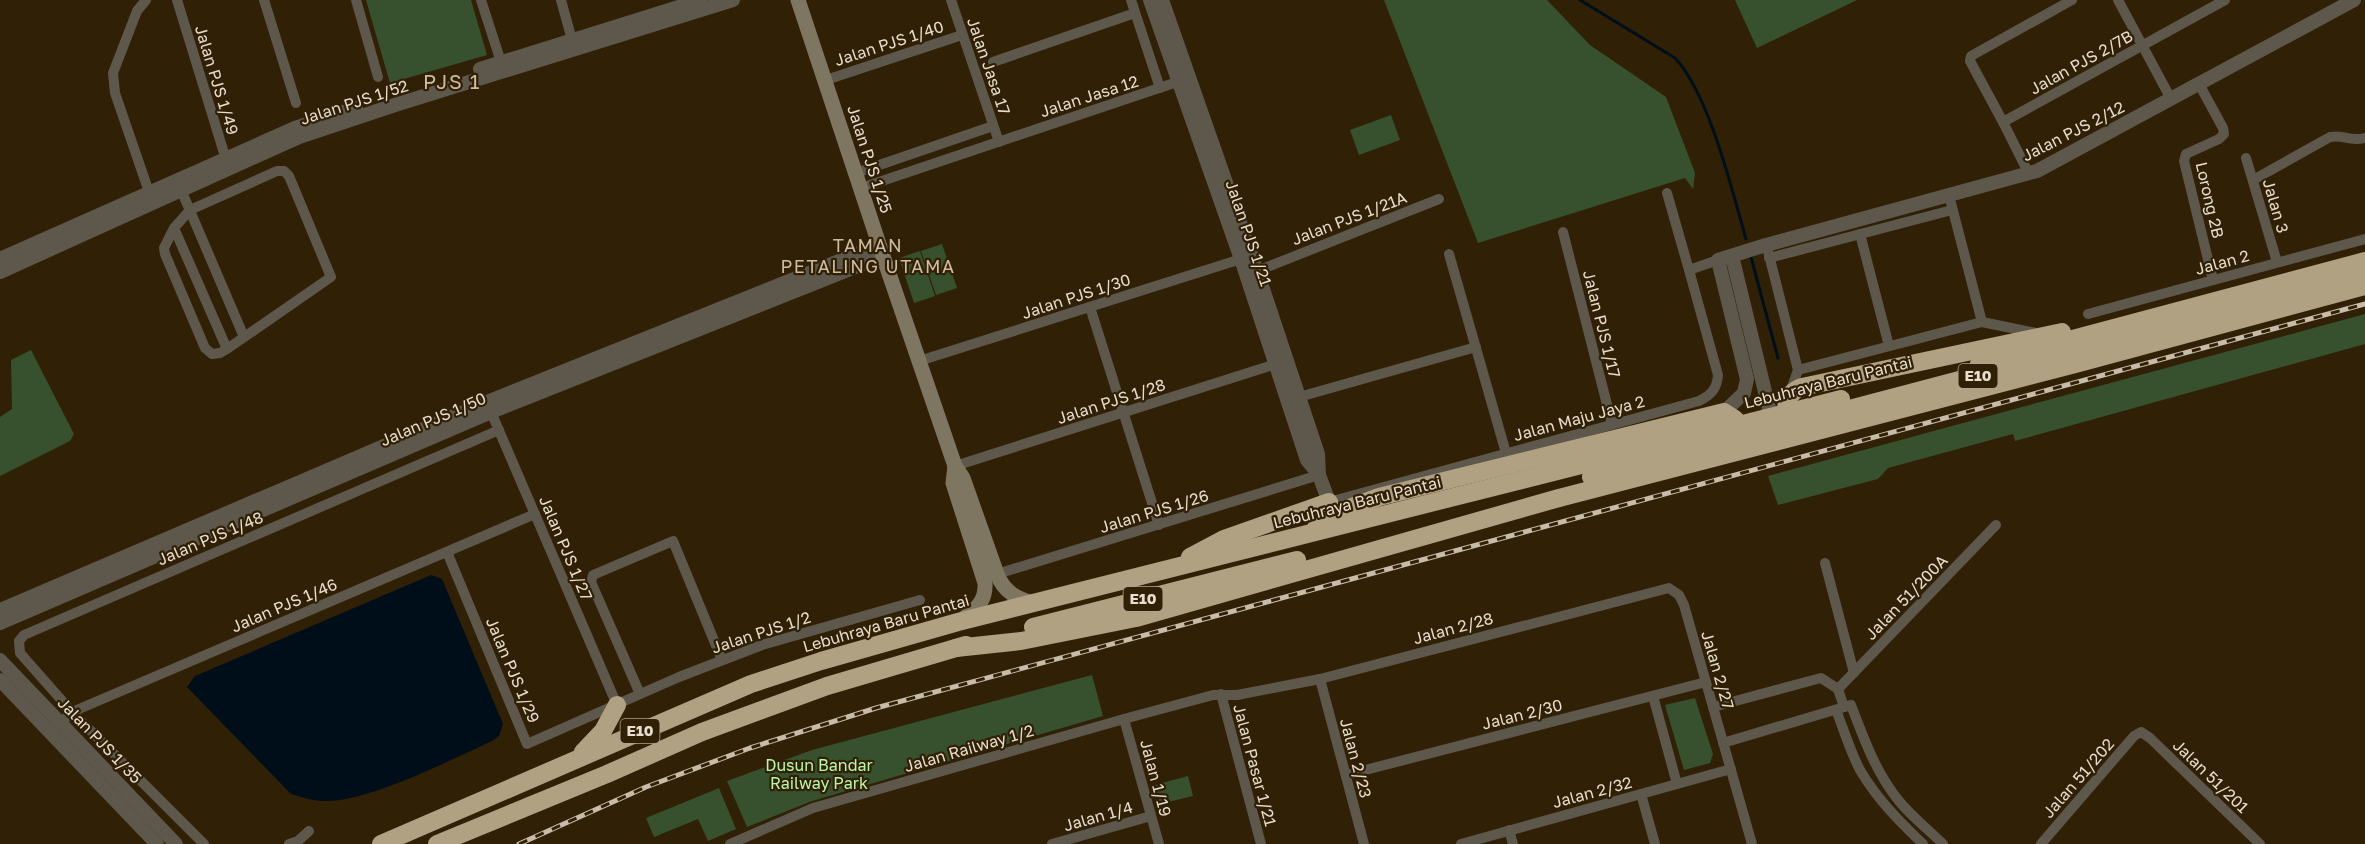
<svg xmlns="http://www.w3.org/2000/svg" width="2365" height="844" font-family="'Golos Text',sans-serif">
  <style>
    .green { fill: #37512f }
    .water { fill: #000e19 }
    .lines { fill: none; stroke-linecap: round; stroke-linejoin: round }
    .stream { stroke: #000e19; stroke-width: 3 }
    .minor { stroke: #5e584c; stroke-width: 10 }
    .tertiary { stroke: #5e584c; stroke-width: 14 }
    .secondary { stroke: #7f7662; stroke-width: 15 }
    .motorway { stroke: #b0a182; stroke-width: 18 }
    .rail-casing { stroke: #c7bbaa; stroke-width: 5 }
    .rail { stroke: #302006; stroke-width: 3; stroke-dasharray: 9; stroke-linecap: butt }
    .motorway-bridge { stroke: #b0a182; stroke-width: 18 }
    .labels { text-anchor: middle; stroke-width: 4.5; stroke-linejoin: round; paint-order: stroke }
    .shield { fill: #302006; stroke: #b1a492; stroke-width: 1.5 }
    .shield-label { font-size: 15px; font-weight: bold; fill: #e8ddce }
    .street-label { font-size: 16px; fill: #e8ddce; stroke: #302006 }
    .park-label { font-size: 16px; fill: #b9f8a6; stroke: #302006 }
    .neighbourhood-label { font-size: 18px; letter-spacing: 1.5px; fill: #d0bc9e; stroke: #302006 }
    .quarter-label { font-size: 20px; letter-spacing: 1.5px; fill: #d0bc9e; stroke: #302006 }
  </style>
  <rect width="100%" height="100%" fill="#302006"/>
  <g class="green">
    <polygon points="366,0 471,0 487,55 390,83"/>
    <polygon points="1384,0 1547,0 1590,45 1666,97 1695,173 1693,189 1685,178 1478,243"/>
    <polygon points="1735,0 1857,0 1757,48"/>
    <polygon points="1391,115 1400,140 1359,155 1350,130"/>
    <polygon points="942,244 957,288 936,295 921,251"/>
    <polygon points="920,251 935,296 914,303 899,258"/>
    <polygon points="2365,314 2365,344 2015,441 2013,434 1888,468 1878,479 1778,505 1768,476"/>
    <polygon points="31,350 74,434 70,441 0,476 0,417 12,409 11,360"/>
    <polygon points="1092,675 1103,716 812,801 747,827 727,781 812,750"/>
    <polygon points="1695,698 1713,754 1710,763 1684,770 1665,705"/>
    <polygon points="1188,776 1193,796 1160,804 1155,785"/>
    <polygon points="719,788 736,829 708,841 698,819 654,837 646,818"/>
  </g>
  <path class="water" d="M431,575L442,579L503,724L499,736L492,741C450,760 367,803 323,801C312,801 302,797 291,794L187,687L195,676Z"/>
  <g class="lines">
    <g class="stream">
      <path d="M1580,0L1675,58C1709,94 1732,190 1746,239"/>
      <polyline points="1751,257 1778,358"/>
    </g>
    <g class="minor">
      <polyline points="146,0 137,11 113,73 115,93 149,192"/>
      <polyline points="177,0 228,166"/>
      <polyline points="264,0 296,103"/>
      <polyline points="356,0 378,77"/>
      <polyline points="481,0 501,62"/>
      <polyline points="561,0 572,40"/>
      <polyline points="951,0 999,142"/>
      <polyline points="1131,0 1160,88"/>
      <polyline points="2118,0 2171,99"/>
      <polyline points="993,62 1135,13"/>
      <polyline points="826,80 962,35"/>
      <polyline points="2199,84 2223,128 2224,134 2219,139 2186,154 2184,161 2213,280"/>
      <polyline points="2003,122 1970,61 1971,56 2072,0"/>
      <polyline points="2246,158 2277,262"/>
      <polyline points="856,173 993,126"/>
      <polyline points="2029,174 2003,122 2225,0"/>
      <path d="M2253,180L2330,137C2344,134 2348,142 2365,138"/>
      <polyline points="179,185 244,337"/>
      <polyline points="861,188 1183,80"/>
      <polyline points="1667,193 1689,270"/>
      <polyline points="1951,203 1982,322"/>
      <polyline points="174,228 227,349 331,277 289,176 284,171 277,171 190,210 174,228 164,248 165,254 205,348 212,354 220,353 227,349"/>
      <polyline points="1563,232 1612,424"/>
      <polyline points="1860,234 1889,346"/>
      <polyline points="1768,251 1798,370 1790,393"/>
      <polyline points="1449,254 1506,453"/>
      <polyline points="1769,258 1952,210"/>
      <polyline points="1252,273 1439,199"/>
      <polyline points="1090,307 1159,525"/>
      <polyline points="2088,314 2365,239"/>
      <polyline points="919,361 1241,259"/>
      <polyline points="1798,370 1982,322 2036,333"/>
      <polyline points="1299,397 1476,347"/>
      <polyline points="488,405 617,705"/>
      <polyline points="955,466 1276,364"/>
      <path d="M1329,502L1699,401C1711,395 1717,389 1718,375L1689,270L1718,260"/>
      <polyline points="447,552 527,744 679,677 762,645 920,600"/>
      <polyline points="1825,563 1854,673"/>
      <polyline points="997,574 1319,475"/>
      <polyline points="1320,679 1364,844"/>
      <polyline points="1838,689 1996,525"/>
      <polyline points="640,694 591,582 593,575 673,541 722,660"/>
      <polyline points="1221,694 1261,844"/>
      <polyline points="1653,696 1677,784"/>
      <polyline points="1713,707 1821,678 1838,689 1844,707"/>
      <path d="M1836,710C1844,730 1850,751 1860,770C1877,799 1899,821 1923,844"/>
      <polyline points="1124,719 1159,844"/>
      <polyline points="55,728 72,712 535,514"/>
      <path d="M1723,743L1851,705C1864,739 1876,773 1899,801C1912,817 1929,830 1943,844"/>
      <polyline points="1346,775 1706,682"/>
      <polyline points="1641,794 1655,844"/>
      <polyline points="1509,830 1513,844"/>
      <polyline points="204,844 72,712 20,653 19,641 24,635 499,430"/>
      <polyline points="289,844 298,841 309,831"/>
      <polyline points="730,844 813,808 1124,719 1213,695 1237,695 1320,679 1669,588 1679,595 1684,605 1752,844"/>
      <polyline points="1052,844 1151,816"/>
      <polyline points="1461,844 1731,769"/>
      <polyline points="2041,844 2134,736 2141,732 2150,738 2260,844"/>
    </g>
    <g class="tertiary">
      <polyline points="1150,0 1241,259 1307,460 1319,475 1329,502"/>
      <polyline points="1162,0 1257,271 1318,454 1319,475"/>
      <polyline points="480,69 701,0"/>
      <polyline points="1732,256 1769,408 1766,426"/>
      <polyline points="0,259 295,128 356,108"/>
      <polyline points="0,272 299,137 395,105 733,0"/>
      <polyline points="1724,412 1744,393 1747,379 1718,260 1766,245 2037,171 2354,0"/>
      <polyline points="0,610 487,402 879,245"/>
      <polyline points="0,623 491,412 883,256"/>
      <polyline points="0,660 176,844"/>
      <polyline points="0,680 157,844"/>
    </g>
    <g class="secondary">
      <path d="M798,0L883,256L955,466L963,478L997,574C1004,592 1017,599 1034,603"/>
      <path d="M955,466L953,483L985,583C986,601 977,608 963,619"/>
    </g>
    <g class="motorway">
      <polyline points="1979,364 2365,261"/>
      <path d="M1794,424C1782,410 1784,394 1802,387L2062,332"/>
      <polyline points="1316,528 1339,512 1379,497 1724,412 1735,419 1738,432 1734,440"/>
      <polyline points="1190,557 1224,539 1329,502"/>
      <polyline points="1033,627 1297,560"/>
      <polyline points="956,648 1021,641 1136,618 1559,498 2079,363 2365,286"/>
      <polyline points="583,752 603,731 617,705"/>
      <polyline points="381,844 751,684 821,661 958,622 1589,463"/>
      <polyline points="437,844 607,774 702,732 827,686 966,645"/>
    </g>
    <g class="rail-casing">
      <polyline id="rail" points="519,844 646,787 750,748 876,708 2365,304"/>
    </g>
    <use href="#rail" class="rail"/>
    <g class="motorway-bridge">
      <polyline points="1589,463 1841,399"/>
      <polyline points="1591,477 2365,273"/>
    </g>
  </g>
  <g class="labels">
    <g class="shield">
      <rect x="1958.5" y="364" width="39" height="24" rx="4.5"/>
      <rect x="1123.5" y="587" width="39" height="24" rx="4.5"/>
      <rect x="620.5" y="719" width="39" height="24" rx="4.5"/>
    </g>
    <g class="shield-label">
      <text x="1978" y="381">E10</text>
      <text x="1143" y="604">E10</text>
      <text x="640" y="736">E10</text>
    </g>
    <g class="street-label">
      <text transform="translate(889 43) rotate(-18)" y="6">Jalan PJS 1/40</text>
      <text transform="translate(2081 62) rotate(-29)" y="6">Jalan PJS 2/7B</text>
      <text transform="translate(989 66) rotate(71)" y="6">Jalan Jasa 17</text>
      <text transform="translate(217 80) rotate(73)" y="6">Jalan PJS 1/49</text>
      <text transform="translate(1089 96) rotate(-18)" y="6">Jalan Jasa 12</text>
      <text transform="translate(354 102) rotate(-18)" y="6">Jalan PJS 1/52</text>
      <text transform="translate(2073 131) rotate(-27)" y="6">Jalan PJS 2/12</text>
      <text transform="translate(870 159) rotate(72)" y="6">Jalan PJS 1/25</text>
      <text transform="translate(2210 200) rotate(77)" y="6">Lorong 2B</text>
      <text transform="translate(2276 206) rotate(74)" y="6">Jalan 3</text>
      <text transform="translate(1349 218) rotate(-21)" y="6">Jalan PJS 1/21A</text>
      <text transform="translate(1249 233) rotate(71)" y="6">Jalan PJS 1/21</text>
      <text transform="translate(2222 262) rotate(-15)" y="6">Jalan 2</text>
      <text transform="translate(1076 296) rotate(-18)" y="6">Jalan PJS 1/30</text>
      <text transform="translate(1602 324) rotate(76)" y="6">Jalan PJS 1/17</text>
      <text transform="translate(1828 382) rotate(-14)" y="6">Lebuhraya Baru Pantai</text>
      <text transform="translate(1111 401) rotate(-18)" y="6">Jalan PJS 1/28</text>
      <text transform="translate(1579 418) rotate(-15)" y="6">Jalan Maju Jaya 2</text>
      <text transform="translate(433 419) rotate(-23)" y="6">Jalan PJS 1/50</text>
      <text transform="translate(1357 502) rotate(-14)" y="6">Lebuhraya Baru Pantai</text>
      <text transform="translate(1154 511) rotate(-17)" y="6">Jalan PJS 1/26</text>
      <text transform="translate(210 538) rotate(-23)" y="6">Jalan PJS 1/48</text>
      <text transform="translate(566 548) rotate(67)" y="6">Jalan PJS 1/27</text>
      <text transform="translate(1906 597) rotate(-46)" y="6">Jalan 51/200A</text>
      <text transform="translate(284 605) rotate(-23)" y="6">Jalan PJS 1/46</text>
      <text transform="translate(886 623) rotate(-16)" y="6">Lebuhraya Baru Pantai</text>
      <text transform="translate(1453 628) rotate(-15)" y="6">Jalan 2/28</text>
      <text transform="translate(761 632) rotate(-18)" y="6">Jalan PJS 1/2</text>
      <text transform="translate(513 670) rotate(67)" y="6">Jalan PJS 1/29</text>
      <text transform="translate(1718 670) rotate(74)" y="6">Jalan 2/27</text>
      <text transform="translate(1522 714) rotate(-14)" y="6">Jalan 2/30</text>
      <text transform="translate(100 740) rotate(46)" y="6">Jalan PJS 1/35</text>
      <text transform="translate(969 748) rotate(-16)" y="6">Jalan Railway 1/2</text>
      <text transform="translate(1356 758) rotate(75)" y="6">Jalan 2/23</text>
      <text transform="translate(1255 765) rotate(75)" y="6">Jalan Pasar 1/21</text>
      <text transform="translate(2211 776) rotate(44)" y="6">Jalan 51/201</text>
      <text transform="translate(1156 778) rotate(75)" y="6">Jalan 1/19</text>
      <text transform="translate(2078 778) rotate(-49)" y="6">Jalan 51/202</text>
      <text transform="translate(1592 792) rotate(-15)" y="6">Jalan 2/32</text>
      <text transform="translate(1098 816) rotate(-16)" y="6">Jalan 1/4</text>
    </g>
    <g class="park-label">
      <text x="819" y="771">Dusun Bandar<tspan x="819" dy="18">Railway Park</tspan></text>
    </g>
    <g class="neighbourhood-label">
      <text x="868" y="252">TAMAN<tspan x="868" dy="21">PETALING UTAMA</tspan></text>
    </g>
    <g class="quarter-label">
      <text x="452" y="89">PJS 1</text>
    </g>
  </g>
</svg>
